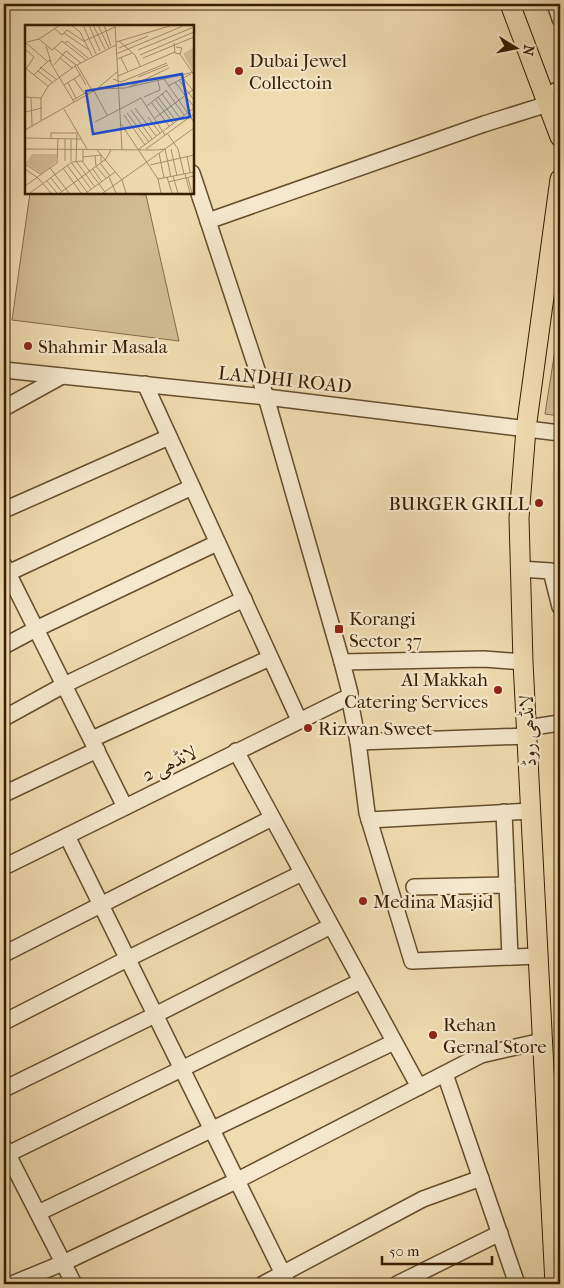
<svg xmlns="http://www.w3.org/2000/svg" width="564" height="1288" font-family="'IM FELL French Canon',Amiri,serif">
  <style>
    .green { fill: #d0bb92; stroke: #846c49 }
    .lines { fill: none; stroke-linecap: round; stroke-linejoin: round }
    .minor-casing { stroke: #654d2c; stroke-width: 18 }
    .major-casing { stroke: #371e00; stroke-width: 21 }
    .minor { stroke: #f5e8cc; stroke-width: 15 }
    .major { stroke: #efdbb0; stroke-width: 19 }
    .poi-dot { fill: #8f2418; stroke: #f5e8cc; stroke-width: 2 }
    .labels { text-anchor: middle; stroke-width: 4.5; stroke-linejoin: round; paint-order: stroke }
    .poi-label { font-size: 19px; fill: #371e00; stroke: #f5e8cc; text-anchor: start }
    .street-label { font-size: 19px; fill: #371e00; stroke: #f5e8cc }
    .inset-road { fill: none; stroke: #a58f6a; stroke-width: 1 }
    .view { fill: #1d4ed8; fill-opacity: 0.15; stroke: #1d4ed8; stroke-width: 2.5 }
    .inset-edge { fill: none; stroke: #371e00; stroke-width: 2.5 }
  </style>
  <rect width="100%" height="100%" fill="#efdbb0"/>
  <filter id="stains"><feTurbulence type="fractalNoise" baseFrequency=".004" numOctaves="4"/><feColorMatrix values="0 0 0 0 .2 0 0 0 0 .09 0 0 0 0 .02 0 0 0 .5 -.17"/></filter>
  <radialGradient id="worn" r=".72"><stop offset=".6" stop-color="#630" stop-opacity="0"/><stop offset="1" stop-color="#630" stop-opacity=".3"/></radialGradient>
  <g class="green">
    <polygon points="125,193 146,195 179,341 12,320 30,193"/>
    <polygon points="560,318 560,416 545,414"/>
  </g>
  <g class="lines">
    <g class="minor-casing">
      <g id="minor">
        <polyline points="555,4 560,19"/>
        <polyline points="544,96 560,89"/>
        <polyline points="208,221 484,124 548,104"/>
        <polyline points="4,370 266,397 560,433"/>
        <polyline points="145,384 299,720"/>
        <polyline points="4,408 62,376"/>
        <polyline points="4,510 169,437"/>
        <polyline points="4,565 125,807"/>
        <polyline points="520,569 551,571 560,607"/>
        <polyline points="4,575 192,487"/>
        <polyline points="4,646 36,629 217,543"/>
        <polyline points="342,662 484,659 523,662"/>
        <polyline points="349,696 358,742 527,736"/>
        <polyline points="4,718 64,685 244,599"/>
        <polyline points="526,728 560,723"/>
        <polyline points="92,739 270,658"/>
        <polyline points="358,742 367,813 412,961 538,956"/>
        <polyline points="236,751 419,1087"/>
        <polyline points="4,794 97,750"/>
        <polyline points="504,812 510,957"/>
        <polyline points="369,820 531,811"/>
        <polyline points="67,836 288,1284"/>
        <polyline points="4,867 348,697 350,693 342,662 266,397 208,221 192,173"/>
        <polyline points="414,887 507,885"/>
        <polyline points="4,954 272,818"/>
        <polyline points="4,1022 127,959 302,873"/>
        <polyline points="445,1074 517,1284"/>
        <polyline points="4,1089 155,1015 331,926"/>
        <polyline points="4,1147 74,1284"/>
        <polyline points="8,1154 361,981"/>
        <polyline points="38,1213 394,1042"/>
        <polyline points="12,1284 63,1263 236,1181 481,1055 542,1041"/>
        <polyline points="263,1284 423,1199 481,1178"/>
        <polyline points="397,1284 500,1233"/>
      </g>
    </g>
    <g class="major-casing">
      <g id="major">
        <polyline points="510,4 560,137"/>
        <polyline points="555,1284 523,662 519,518 526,429 560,179"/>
      </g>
    </g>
    <use href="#minor" class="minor"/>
    <use href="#major" class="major"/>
  </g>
  <g class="poi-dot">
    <circle cx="239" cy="71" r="5"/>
    <circle cx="28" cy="346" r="5"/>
    <circle cx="539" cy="503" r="5"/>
    <rect x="334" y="624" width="10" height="10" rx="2.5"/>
    <circle cx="498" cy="690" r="5"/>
    <circle cx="308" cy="728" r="5"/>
    <circle cx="363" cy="901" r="5"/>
    <circle cx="433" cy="1035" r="5"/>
  </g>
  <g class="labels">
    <g class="poi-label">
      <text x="249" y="67">Dubai Jewel<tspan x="249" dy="22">Collectoin</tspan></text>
      <text x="38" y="353">Shahmir Masala</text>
      <text x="529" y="510" text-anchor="end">BURGER GRILL</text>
      <text x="349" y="625">Korangi<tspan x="349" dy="22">Sector 37</tspan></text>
      <text x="488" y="686" text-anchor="end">Al Makkah<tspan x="488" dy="22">Catering Services</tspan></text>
      <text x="318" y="735">Rizwan Sweet</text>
      <text x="373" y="908">Medina Masjid</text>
      <text x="443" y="1031">Rehan<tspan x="443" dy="22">Gernal Store</tspan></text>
    </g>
    <g class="street-label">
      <text transform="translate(285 379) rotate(6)" y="7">LANDHI ROAD</text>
      <text transform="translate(527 731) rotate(-93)" y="7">لانڈھی روڈ</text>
      <text transform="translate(169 763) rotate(-26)" y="7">لانڈھی 2</text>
    </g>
  </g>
  <g transform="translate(25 25)">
    <rect width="169" height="169" fill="#efdbb0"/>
    <path d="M169,22V46H168L158,29ZM7,129H32L31,137L17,149L1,138Z" fill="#d0bb92"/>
    <path class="inset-road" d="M46,0L55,7L67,31M58,0L71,29M64,0L75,26M68,0L80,24M73,0L84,23M79,0L86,21M90,0L97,125M29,3L37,10L42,5L60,17M39,8L64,25M14,14L27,25L37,16L61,35M59,16L90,2M94,16L110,30L115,41M2,17L14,14L35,0M91,17L148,0M1,18L22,36M40,18L42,16L63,33M149,18L150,28L155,29L157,23L151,22M21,21L26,37M29,23L51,40M94,23L123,11M0,24L9,32L1,44M113,25L169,2M91,29L158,1M155,29L169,50M115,30L169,7M35,33L47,43M96,33L103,47M118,33L169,12M92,34L107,28M29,40L41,26L56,38M52,40L68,67M50,41L61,60M15,42L31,54M0,43L23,61M13,46L27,57M9,50L24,35L49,77M93,51L150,27M113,52L143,40M158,53L169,67M49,54L59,68M88,54L96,57L142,38M139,54L169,97M154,55L169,75M150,57L169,82M43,58L51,73M39,60L55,50M143,61L166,49M104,62L144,43M73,63L92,47M141,65L159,90M69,66L82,90M137,69L155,93M0,72L16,73M6,72L7,101M119,72L135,65L133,56M133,72L151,96M130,74L148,98M48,75L67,64M126,77L144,101M122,81L142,65M110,83L131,111M39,84L62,124M106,85L127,114M0,87L17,83M102,88L124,117M99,90L120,120M123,92L135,108M130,93L169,64M16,95V73L24,60L50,41L91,20M70,97L116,73L140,110M96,99L133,154L136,168M0,105L72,64L100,63L169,47M52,107L51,136L70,162M142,108L153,124L159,149M0,113L56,114M26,113V108H51M0,124L132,125L140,124L169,103M114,124L169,83M121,124L169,89M146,124L152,151M72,125L97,155L101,168M134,128L139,153M70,131L71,141L81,153M162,131L165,147M58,132L76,130V137M40,136V114M46,136V114M57,136L80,167M46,137L66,164M75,138L85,151M0,139L17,150M42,140L62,167M125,140L169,130M25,143L44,168M38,143L56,168M0,144L13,153L26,168M68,144L77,157M160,149L165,168M148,151L153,168M84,152L91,168M142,152L147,168M26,153L37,167M163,153L167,168M133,154L169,147M22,156L32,168M143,157L169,151M0,161L32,138L33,113M5,168L47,137L58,136V125M35,168L81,134L86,125M61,168L90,147M78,168L140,124L146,152"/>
    <path class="view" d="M157,49L165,92L68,109L61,66Z"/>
    <rect width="169" height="169" class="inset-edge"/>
  </g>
  <rect width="564" height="1288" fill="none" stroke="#efdbb0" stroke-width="20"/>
  <rect x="5" y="5" width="554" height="1278" fill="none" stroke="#371e00" stroke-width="2.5"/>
  <rect x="10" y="10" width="544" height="1268" fill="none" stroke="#371e00"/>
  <g transform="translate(516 48) rotate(100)" stroke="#f5e8cc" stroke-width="4" paint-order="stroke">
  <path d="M0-4L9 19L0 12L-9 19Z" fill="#371e00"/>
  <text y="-8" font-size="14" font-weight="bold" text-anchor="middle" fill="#371e00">N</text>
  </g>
  <path d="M382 1256v8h110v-8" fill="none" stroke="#371e00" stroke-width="2.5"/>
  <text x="389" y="1256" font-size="15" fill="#371e00" stroke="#f5e8cc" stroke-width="4" paint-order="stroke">50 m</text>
  <rect width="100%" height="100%" filter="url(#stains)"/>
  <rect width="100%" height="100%" fill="url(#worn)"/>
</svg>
